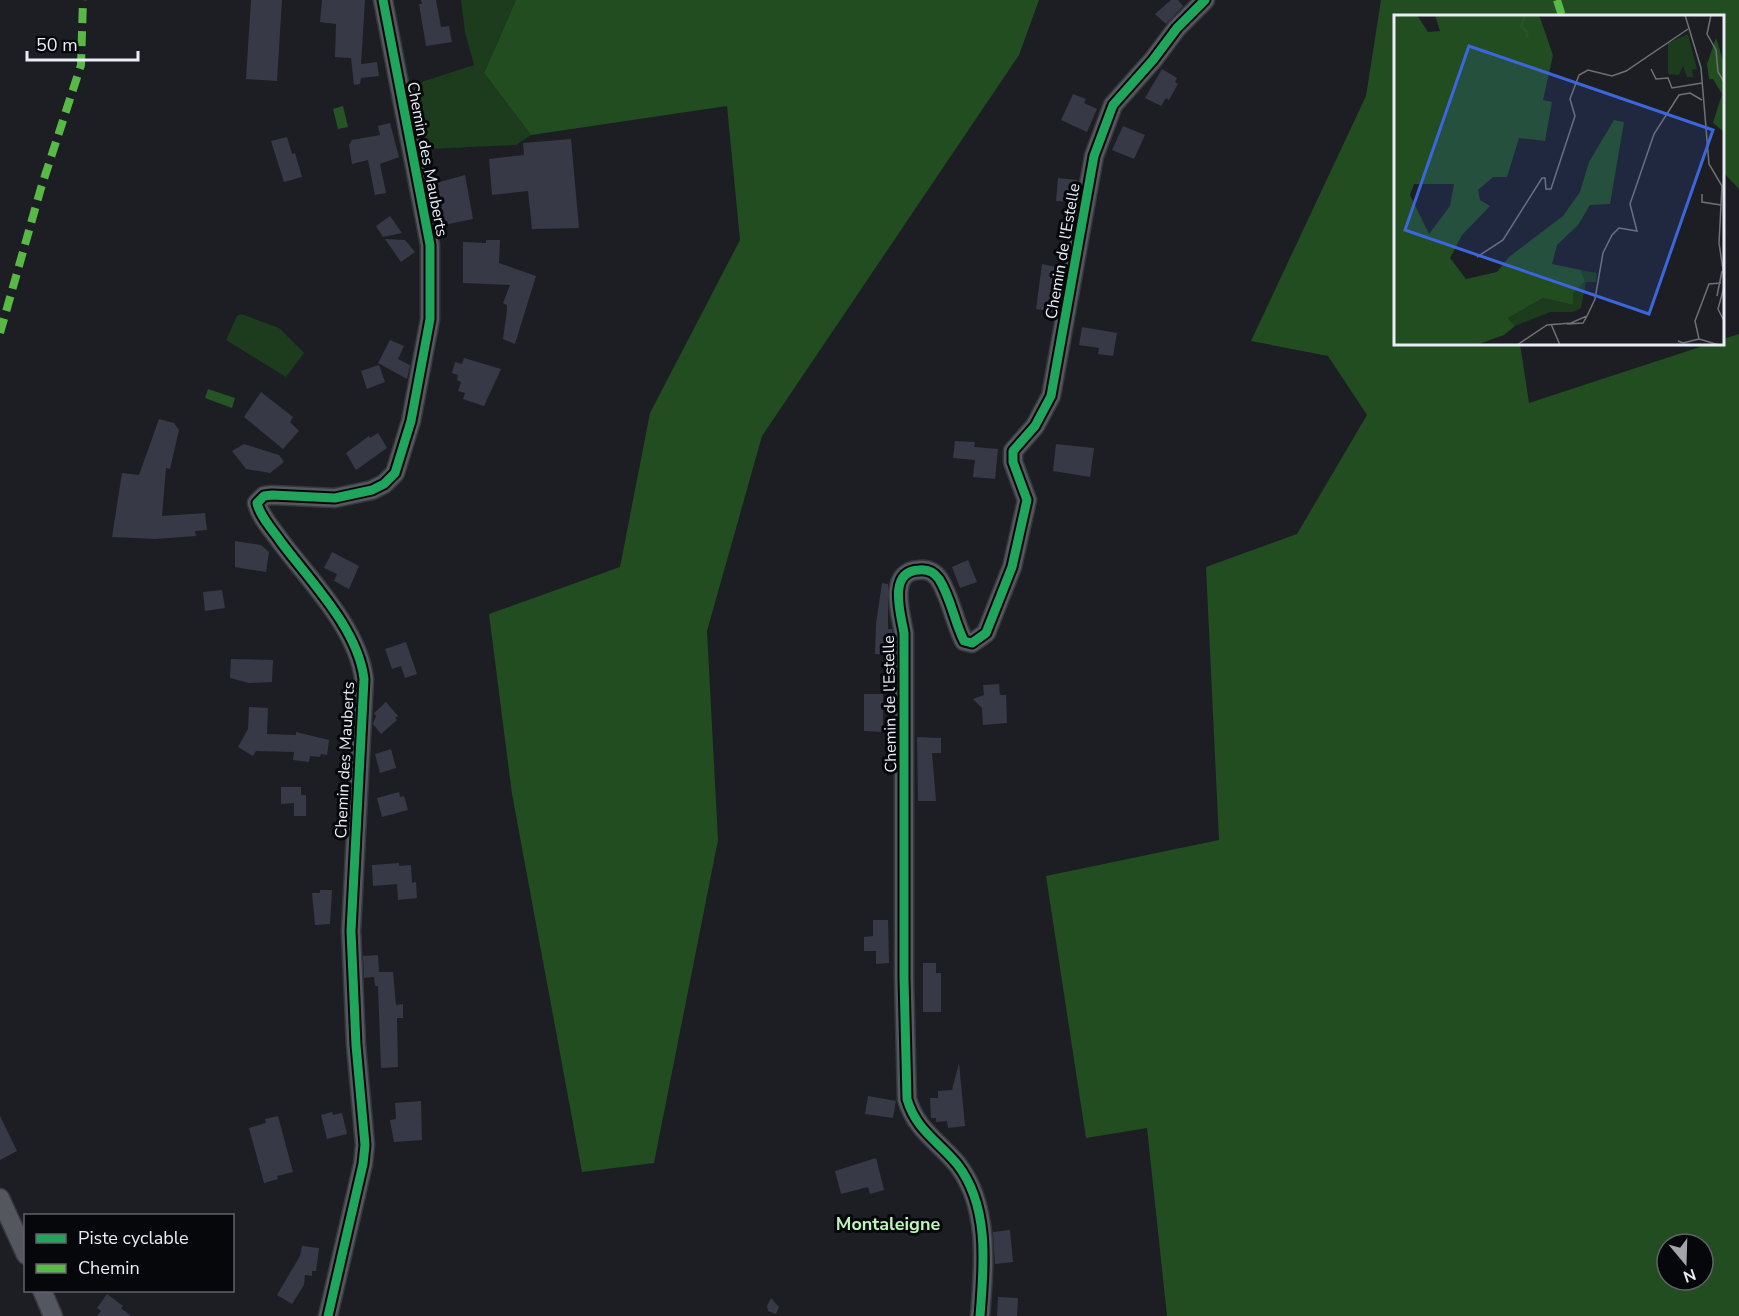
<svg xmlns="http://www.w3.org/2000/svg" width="1739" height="1316" font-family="'Nunito Sans',sans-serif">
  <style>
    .green { fill: #1c3c1d }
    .forest { fill: #214d21; fill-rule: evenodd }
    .water { fill: #255425 }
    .building { fill: #373946 }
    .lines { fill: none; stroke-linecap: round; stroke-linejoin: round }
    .minor-casing { stroke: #36383c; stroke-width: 21 }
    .minor { stroke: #555760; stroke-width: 18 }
    .quiet { stroke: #58b947; stroke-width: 8; stroke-dasharray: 15 8; stroke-linecap: butt }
    .cycleway-casing { stroke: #06070b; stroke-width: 13 }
    .cycleway { stroke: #20a55d; stroke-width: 9 }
    .labels { text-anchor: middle; stroke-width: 6; stroke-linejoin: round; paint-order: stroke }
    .street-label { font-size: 16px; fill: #ebedf6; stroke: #06070b }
    .neighbourhood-label { font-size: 18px; font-weight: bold; fill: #bcf5b8; stroke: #06070b }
    .inset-river { fill: none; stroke: #255425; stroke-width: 3 }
    .inset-road { fill: none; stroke: #6f7178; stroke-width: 1.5 }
    .view { fill: #3c66dc; fill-opacity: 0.15; stroke: #3c66dc; stroke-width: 3 }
    .inset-edge { fill: none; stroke: #ebedf6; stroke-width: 3 }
  </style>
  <rect width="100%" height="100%" fill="#1c1e24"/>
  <g class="green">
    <polygon points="461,0 516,0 484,73 531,135 516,145 427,149 409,86 474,65 465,32"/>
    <polygon points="241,314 279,328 304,353 286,377 226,340 237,316"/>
  </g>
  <g class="forest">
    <polygon points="516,0 1039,0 1019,55 762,436 707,631 718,840 654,1163 582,1172 512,794 489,614 620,567 650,413 740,240 727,106 531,135 484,73"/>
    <path d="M1381,0H1739V189L1723,172L1722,16H1396V344H1520L1529,403L1709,344H1722L1723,339L1739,334V1316H1167L1147,1128L1086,1138L1046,876L1219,840L1206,567L1297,534L1367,415L1328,356L1251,341L1366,96ZM1667,1244H1703V1280H1667Z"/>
  </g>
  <g class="water">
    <polygon points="343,106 348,127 338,129 333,109"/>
    <polygon points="208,389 235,398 232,408 205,398"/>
  </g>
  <g class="building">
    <polygon points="251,0 282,0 277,81 246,79"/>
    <polygon points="322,0 365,0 361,64 377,62 379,76 361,78 360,84 354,85 351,58 335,57 336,24 320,22"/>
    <polygon points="421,0 436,0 441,27 449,26 452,42 426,46 419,4 422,4"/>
    <polygon points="1171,0 1178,0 1183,6 1166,24 1155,14"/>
    <polygon points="1162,69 1177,78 1175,82 1178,84 1169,100 1166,98 1161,106 1145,98"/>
    <polygon points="1073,94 1086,99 1084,103 1097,109 1087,132 1061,120"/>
    <polygon points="390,123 399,157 380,164 386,193 375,195 368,160 352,164 349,145 352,140 380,135 378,126"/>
    <polygon points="1123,126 1145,135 1134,159 1112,150"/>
    <polygon points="287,137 292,154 295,153 302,177 284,182 271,141"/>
    <polygon points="571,139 579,228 532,229 528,191 492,195 489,159 524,155 523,143"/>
    <polygon points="465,175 473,219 444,225 436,183"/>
    <polygon points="1058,178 1077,180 1074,202 1056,201"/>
    <polygon points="390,216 402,233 383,237 376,226"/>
    <polygon points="385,239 405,240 415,252 401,262"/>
    <polygon points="486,240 500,240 499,263 536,276 515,344 503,339 507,310 507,305 503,303 510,285 463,283 463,242 486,243"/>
    <polygon points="1042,264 1061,268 1054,312 1036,309"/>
    <polygon points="1082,327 1117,333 1113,356 1098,354 1099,348 1079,345"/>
    <polygon points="390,340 404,346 398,359 410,365 407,379 378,363"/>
    <polygon points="464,358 501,369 484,406 463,399 465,393 458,391 461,382 457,380 458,375 452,373 455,362 462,364"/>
    <polygon points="379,365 385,382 367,389 361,371"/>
    <polygon points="261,392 293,417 290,422 299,431 283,449 244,417"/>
    <polygon points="159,419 174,423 179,430 170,469 166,468 162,516 205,513 207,530 195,531 196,536 155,539 112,537 122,473 139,475"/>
    <polygon points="378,433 387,448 356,470 346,453 369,436 370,438"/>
    <polygon points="955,441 975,442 974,447 998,449 995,479 973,477 975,460 953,458"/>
    <polygon points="244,444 279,455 284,462 270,473 246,469 232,451"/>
    <polygon points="1056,444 1094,448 1090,477 1053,471"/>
    <polygon points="235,541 261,545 269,552 266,572 235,567"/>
    <polygon points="332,552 359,566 349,589 334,581 337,574 324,568"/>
    <polygon points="968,560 977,582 960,588 952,567"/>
    <polygon points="882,583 888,584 888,629 892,629 893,634 893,655 875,654 876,624"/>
    <polygon points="222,590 225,608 205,611 203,592"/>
    <polygon points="406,642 417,674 405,678 401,666 392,669 385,649"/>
    <polygon points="231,659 273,660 272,682 249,683 230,678"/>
    <polygon points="999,684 1000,695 1006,695 1007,723 983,725 982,708 973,699 984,695 983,685"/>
    <polygon points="864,694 883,694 883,732 864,731"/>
    <polygon points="386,702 398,716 395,718 397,720 381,734 373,724 376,716 374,713"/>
    <polygon points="249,707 268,708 267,734 296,735 296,732 329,740 327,755 321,754 320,757 310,756 309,762 293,760 294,752 256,751 253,756 238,747 248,729"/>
    <polygon points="917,737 941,738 941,753 932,753 936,801 918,801"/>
    <polygon points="391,749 396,768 380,773 375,754"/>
    <polygon points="281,787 301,787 301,795 306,795 306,816 294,816 294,803 281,804"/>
    <polygon points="399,792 400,797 404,796 408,810 382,817 377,798"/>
    <polygon points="399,863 399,866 411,865 412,883 416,882 417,898 398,900 397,884 373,886 372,865"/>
    <polygon points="320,890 332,890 330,924 315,925 312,893 320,893"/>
    <polygon points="873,920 888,920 889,963 876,964 876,951 864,951 864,937 873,936"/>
    <polygon points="378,955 379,972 393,972 396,1005 403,1004 403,1018 397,1018 398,1067 381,1068 378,986 375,986 374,977 364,978 363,956"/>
    <polygon points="923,963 936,963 936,973 941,973 941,1012 923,1012"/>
    <polygon points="959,1063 965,1126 948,1128 947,1121 936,1122 936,1118 931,1118 930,1098 938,1098 938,1091 952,1090"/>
    <polygon points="868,1096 896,1101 893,1118 865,1114"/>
    <polygon points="421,1101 422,1140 394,1142 390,1120 396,1119 395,1103"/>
    <polygon points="332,1112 333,1115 342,1113 347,1134 327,1139 321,1115"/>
    <polygon points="0,1116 17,1151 0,1160"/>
    <polygon points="278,1116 293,1172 277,1176 278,1179 264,1183 249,1128 266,1123 265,1119"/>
    <polygon points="876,1158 884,1190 870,1194 868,1187 841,1194 835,1171"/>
    <polygon points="1010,1230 1013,1262 995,1264 993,1232"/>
    <polygon points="302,1246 319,1248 316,1271 312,1271 312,1276 305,1275 304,1285 292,1304 277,1295 300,1256"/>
    <polygon points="107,1294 123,1306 121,1308 131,1316 97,1316 101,1311 97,1308"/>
    <polygon points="998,1297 1018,1298 1017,1316 997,1316"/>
    <polygon points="771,1298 779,1307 776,1314 768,1311 767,1306"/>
  </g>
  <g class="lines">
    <g class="minor-casing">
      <g id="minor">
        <polyline points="0,1198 26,1255"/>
        <polyline points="42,1290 53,1316"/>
        <path d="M328,1316L363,1164L365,1145L356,1045L351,931L364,679C358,629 311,582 281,542C273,530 260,517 257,503L264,496L272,495L335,498L372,490L384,484L395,473L411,421L430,319V245L383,0"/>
        <path d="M980,1316C984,1266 990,1206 957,1164C938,1141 916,1130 907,1099L904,978V633C901,615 887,571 919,570C927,569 934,572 939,579C951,598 954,621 964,641L972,643L986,633L1012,567L1027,500L1013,462V451L1035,426L1051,396L1094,156L1113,105L1153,60L1177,28L1205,0"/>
      </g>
    </g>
    <use href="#minor" class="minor"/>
    <g class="quiet">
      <polyline points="1557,0 1562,16"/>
      <polyline points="0,333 41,188 81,65 83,0"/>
    </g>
    <g class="cycleway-casing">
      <g id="cycleway">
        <path d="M328,1316L363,1164L365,1145L356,1045L351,931L364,679C358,629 311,582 281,542C273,530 260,517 257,503L264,496L272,495L335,498L372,490L384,484L395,473L411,421L430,319V245L383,0"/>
        <path d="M980,1316C984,1266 990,1206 957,1164C938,1141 916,1130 907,1099L904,978V633C901,615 887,571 919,570C927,569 934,572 939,579C951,598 954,621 964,641L972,643L986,633L1012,567L1027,500L1013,462V451L1035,426L1051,396L1094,156L1113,105L1153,60L1177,28L1205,0"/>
      </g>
    </g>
    <use href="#cycleway" class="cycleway"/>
  </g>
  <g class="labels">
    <g class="street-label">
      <text transform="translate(428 159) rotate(79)" y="6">Chemin des Mauberts</text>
      <text transform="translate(1062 251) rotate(-80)" y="6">Chemin de l'Estelle</text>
      <text transform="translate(889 704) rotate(-91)" y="6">Chemin de l'Estelle</text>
      <text transform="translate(344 760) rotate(-87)" y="6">Chemin des Mauberts</text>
    </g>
    <g class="neighbourhood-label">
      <text x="888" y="1230">Montaleigne</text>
    </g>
  </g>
  <g transform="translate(1394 15)">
    <rect width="330" height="330" fill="#1c1e24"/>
    <path d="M294,19L303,54L298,55L299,62H293L289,51L285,60L274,59V28ZM187,255L203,258L202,267H192L187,293L179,297H156L121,311L114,303L149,283L179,290V279L191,266Z" fill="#1c3c1d"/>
    <path d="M0,0H23L34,17L46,16L41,0H145L159,40L149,85L158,87L151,126L125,123L113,162H99L84,175L86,185L96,191L68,220L56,243L72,264L103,257L115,242L169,201L186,177L195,147L220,105L230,107L216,189L196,190L184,210L163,230L158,249L187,255L191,266L179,279V290L149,283L114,303L121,311L110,320L82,330H0ZM20,169H60L56,191L35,219L16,180ZM322,23L330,49V117L319,108L328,79L319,64H315L313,49Z" fill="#214d21" fill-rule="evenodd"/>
    <path class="inset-river" d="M131,0L127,12L133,17V23"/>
    <path class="inset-road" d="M291,0L307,53L315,149L328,171L325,228L330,261M317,0L313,19L322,35L324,57L330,67M257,54L262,64L274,63L278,73L308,68M308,179V187L327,190M83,242L109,225L148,163H151L152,174H157L181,101L176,84L185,60L194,55L218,61L232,56L294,14M330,272L324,294L330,306M323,281L328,256M157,309L166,330M173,309L189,308L193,301M284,326L289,328L305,324M123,330L153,310L177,308L193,301L201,284L209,238L218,220L225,213L243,216L236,189L260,119L285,80L296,78L308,85M325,330L305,324L301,306L315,269L327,268"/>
    <path class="view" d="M75,31L319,115L255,299L11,215Z"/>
    <rect width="330" height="330" class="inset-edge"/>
  </g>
  <rect x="24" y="1214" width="210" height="78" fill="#06070b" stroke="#626369" stroke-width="1.5"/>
  <rect x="36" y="1234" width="30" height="9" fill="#20a55d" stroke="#626369" stroke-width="1.5"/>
  <text x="78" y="1244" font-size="18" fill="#ebedf6">Piste cyclable</text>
  <rect x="36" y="1264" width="30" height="9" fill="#58b947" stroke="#626369" stroke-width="1.5"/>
  <text x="78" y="1274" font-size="18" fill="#ebedf6">Chemin</text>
  <g transform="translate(1685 1262) rotate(161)"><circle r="28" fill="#06070b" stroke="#626369" stroke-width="1.5"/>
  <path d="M0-4.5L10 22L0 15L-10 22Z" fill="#a3a5ac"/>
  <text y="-9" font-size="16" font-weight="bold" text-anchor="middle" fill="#ebedf6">N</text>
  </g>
  <path d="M27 51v9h111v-9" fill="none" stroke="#ebedf6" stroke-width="3"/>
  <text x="36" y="51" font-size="18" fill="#ebedf6" stroke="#06070b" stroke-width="4.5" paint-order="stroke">50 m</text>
</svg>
